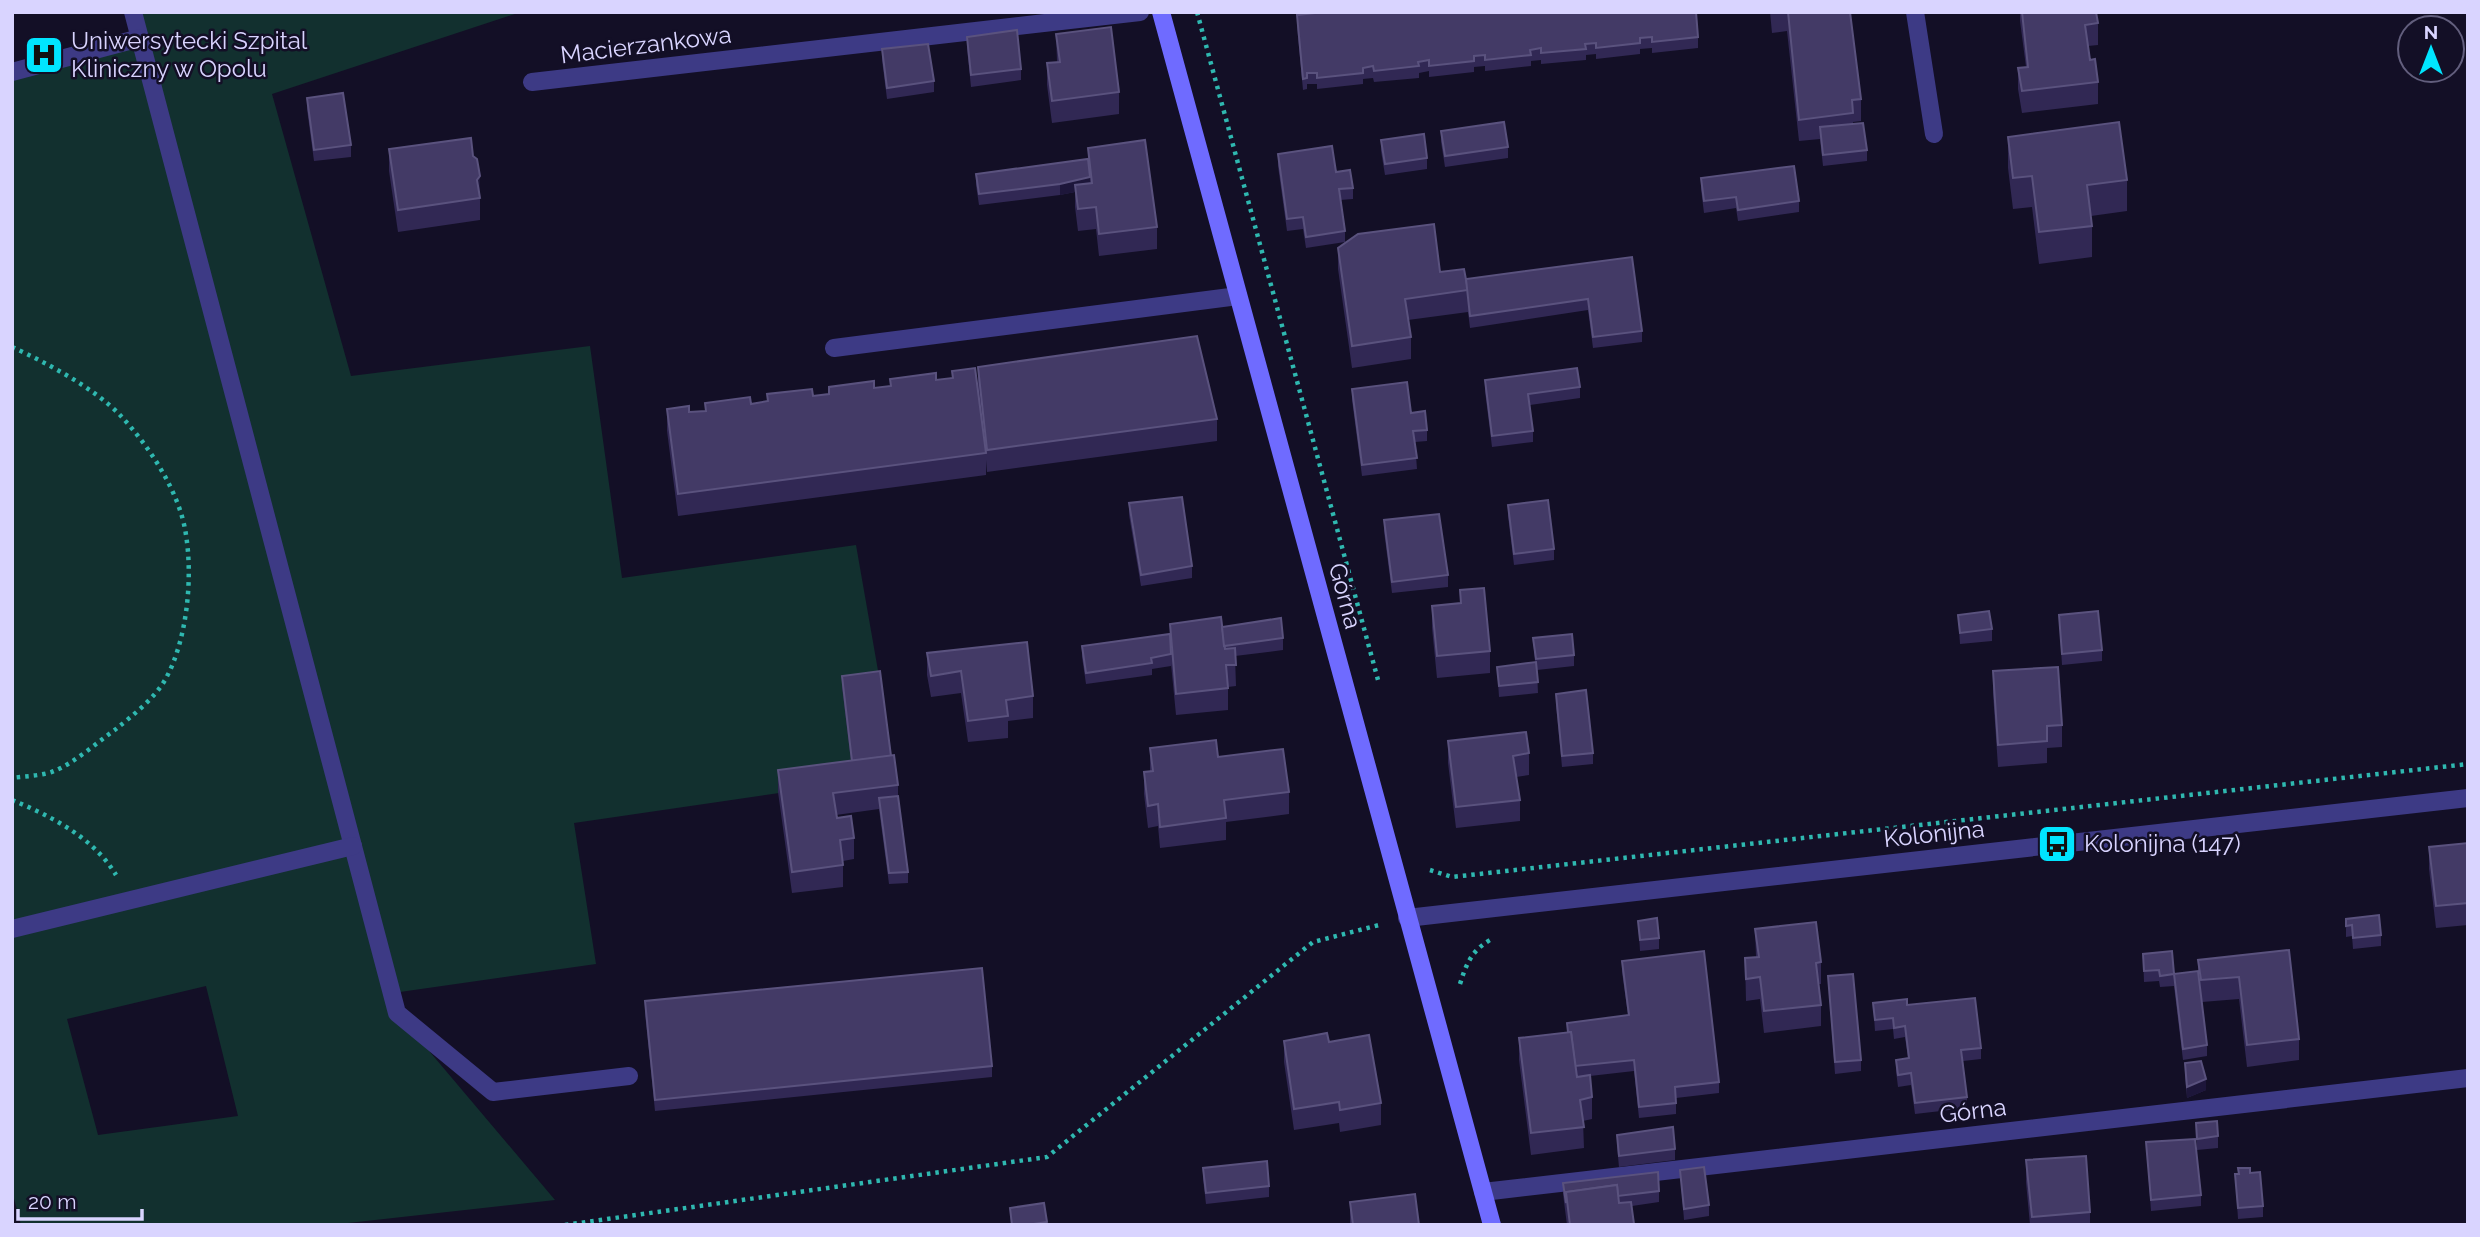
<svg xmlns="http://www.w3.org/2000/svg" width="2480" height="1237" font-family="Raleway,sans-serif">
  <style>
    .green { fill: #12302f; fill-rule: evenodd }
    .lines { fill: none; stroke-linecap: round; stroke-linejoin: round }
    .path { stroke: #2fb8b0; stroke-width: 4.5; stroke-dasharray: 3.5 5; stroke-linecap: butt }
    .lane { stroke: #3d3a85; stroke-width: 18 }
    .street { stroke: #3d3a85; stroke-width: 18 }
    .secondary { stroke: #6f6bff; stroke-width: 18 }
    .wall { fill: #312854 }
    .shaded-wall { fill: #1d163a }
    .building { fill: #433a66; stroke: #5a527e; stroke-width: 2 }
    .labels { text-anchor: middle; stroke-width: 5; stroke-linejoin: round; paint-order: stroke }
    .poi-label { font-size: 24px; fill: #d9d4ff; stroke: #130f26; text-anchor: start }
    .street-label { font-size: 24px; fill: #d9d4ff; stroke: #130f26 }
  </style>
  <rect width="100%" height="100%" fill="#130f26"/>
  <path class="green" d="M133,12H521L272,94L351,376L590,346L622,578L856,545L880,682L854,782L574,823L596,964L393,993L397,1013L555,1200L330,1225H21L12,1191V72L140,38ZM206,986L238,1116L98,1135L67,1019Z"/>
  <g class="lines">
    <g class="path">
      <polyline points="1197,12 1378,680"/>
      <path d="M12,347C47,363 94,388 120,415C149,446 180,492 186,535C193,579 187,641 165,680C154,699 132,716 116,729C99,741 73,764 54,771C42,776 25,776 12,778"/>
      <path d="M12,800C51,816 94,838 116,875"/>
      <polyline points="1430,870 1452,877 2468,764"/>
      <path d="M1460,984C1466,965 1471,951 1490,940"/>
      <polyline points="565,1225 1047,1157 1313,942 1379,925"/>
    </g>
    <g class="lane">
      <polyline points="133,12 397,1013 493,1092 629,1076"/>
      <polyline points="12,72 140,38"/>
      <polyline points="834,348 1238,296"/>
      <polyline points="12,929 353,846"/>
    </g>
    <g class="street">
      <polyline points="1915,12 1934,134"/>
      <polyline points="532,82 1140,12"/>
      <polyline points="1407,918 2468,798"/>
      <polyline points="1483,1192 2468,1078"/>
    </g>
    <polyline class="secondary" points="1161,12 1492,1225"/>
  </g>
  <g class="wall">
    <polygon points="1770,12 1850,12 1861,99 1861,121 1853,122 1853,124 1867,150 1867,161 1823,166 1820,139 1799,141 1787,31 1772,33"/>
    <polygon points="2020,12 2096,12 2098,23 2098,45 2088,46 2090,60 2098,82 2098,104 2022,113 2018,89 2018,68 2026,67 2020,21"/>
    <polygon points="1297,15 1698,37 1698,48 1652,53 1652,48 1640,49 1640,54 1596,59 1596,54 1586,55 1586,60 1541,64 1541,60 1531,61 1531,66 1485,71 1485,66 1474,67 1474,72 1429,77 1429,71 1419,73 1419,78 1374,82 1373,78 1363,79 1363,84 1317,89 1317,84 1307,84 1307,89 1303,90 1297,26"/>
    <polygon points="1056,34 1119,92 1119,114 1052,123 1047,85 1047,63 1057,62"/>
    <polygon points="967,37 1021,69 1021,80 971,87 967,48"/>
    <polygon points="882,49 934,81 934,92 887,99 882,60"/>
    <polygon points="307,98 351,145 351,157 314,161 307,109"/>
    <polygon points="1441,131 1508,147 1508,158 1445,167 1441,142"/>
    <polygon points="2008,137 2127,180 2127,211 2091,216 2092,226 2092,257 2039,264 2032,207 2013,209 2008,168"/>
    <polygon points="1381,140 1427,158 1427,169 1385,175 1381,151"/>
    <polygon points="1088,148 1157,227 1157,249 1099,256 1096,229 1078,231 1075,207 1075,192 1060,195 979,205 976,185 976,174 1088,159"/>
    <polygon points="389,149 473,156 480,176 480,220 398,232 389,171"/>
    <polygon points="1278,154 1336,172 1353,188 1353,199 1340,200 1345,231 1345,242 1306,248 1303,229 1287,231 1278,166"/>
    <polygon points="1701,178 1799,201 1799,212 1738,221 1736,208 1704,213 1701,189"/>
    <polygon points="1338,248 1440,272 1466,279 1632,257 1642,331 1642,342 1593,348 1588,310 1470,328 1468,312 1408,320 1411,337 1411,359 1352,368 1338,269"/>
    <polygon points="978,367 1217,419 1217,441 987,472 986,460 986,475 678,516 667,431 667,409 689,412 705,411 705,403 751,404 767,402 767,394 813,396 890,386 890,379 936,380 978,389"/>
    <polygon points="1485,380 1580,387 1580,398 1530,405 1533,431 1533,442 1492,447 1485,391"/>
    <polygon points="1352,389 1411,413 1427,430 1427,441 1415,442 1417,469 1362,476 1352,400"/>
    <polygon points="1129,503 1192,566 1192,578 1141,586 1129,515"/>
    <polygon points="1508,505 1554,549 1554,560 1514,565 1508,516"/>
    <polygon points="1384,520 1448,575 1448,587 1392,593 1384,531"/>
    <polygon points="1460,590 1490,651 1490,673 1437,678 1432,628 1432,606 1460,603"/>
    <polygon points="1958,615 1992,629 1992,641 1960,644"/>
    <polygon points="2059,615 2102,650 2102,661 2062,665"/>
    <polygon points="1170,624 1222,627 1283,638 1283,650 1235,656 1236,686 1228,687 1228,710 1176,715 1171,664 1171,666 1152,669 1152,675 1086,684 1082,657 1082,646 1170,634"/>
    <polygon points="1533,638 1574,655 1574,666 1537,670 1538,693 1499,697 1497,667 1535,662"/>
    <polygon points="927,653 1033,696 1033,718 1008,721 1008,738 968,742 961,693 931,697 927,675"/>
    <polygon points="1993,671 2062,725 2062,747 2047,748 2047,763 1998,767 1993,693"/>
    <polygon points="842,676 891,756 898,785 898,796 908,872 908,883 889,884 879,809 836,815 837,818 854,838 854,859 843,861 843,887 792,893 778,792 778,770 851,761 842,687"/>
    <polygon points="1556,694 1593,753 1593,764 1562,767 1556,705"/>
    <polygon points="1448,741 1529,753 1529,775 1516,777 1520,800 1520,821 1456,828 1448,763"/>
    <polygon points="1150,748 1218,757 1289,792 1289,814 1226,822 1226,840 1160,848 1158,826 1148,828 1144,794 1144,772 1150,771"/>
    <polygon points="2468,843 2468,925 2436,928 2429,869 2429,847"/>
    <polygon points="2346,919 2381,935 2381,946 2353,949 2352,936 2346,937"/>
    <polygon points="1638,921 1659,938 1659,949 1640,951"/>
    <polygon points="1755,929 1821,962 1821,984 1819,984 1821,1005 1821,1026 1764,1033 1760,999 1746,1001 1745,958 1756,957"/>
    <polygon points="2289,950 2299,1039 2299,1060 2247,1067 2239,999 2202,1002 2207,1045 2207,1056 2183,1060 2174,986 2160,987 2159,981 2144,982 2143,954 2174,974 2198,971 2198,960"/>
    <polygon points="1622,961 1719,1082 1719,1093 1676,1098 1676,1114 1639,1118 1634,1071 1590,1076 1592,1097 1592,1119 1583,1121 1584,1148 1531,1155 1519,1060 1519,1038 1567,1032 1567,1023 1628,1015 1622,972"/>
    <polygon points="1828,976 1861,1060 1861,1071 1835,1074"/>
    <polygon points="645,1001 992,1066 992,1077 655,1111 645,1013"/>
    <polygon points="1873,1003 1907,1005 1981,1048 1981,1059 1963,1061 1967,1097 1967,1108 1915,1114 1911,1085 1898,1087 1896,1071 1896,1060 1908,1058 1905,1037 1894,1039 1893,1029 1875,1031"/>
    <polygon points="1284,1041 1329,1042 1381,1103 1381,1125 1340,1132 1339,1123 1294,1130 1284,1062"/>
    <polygon points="2185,1063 2206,1090 2187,1098 2185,1074"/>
    <polygon points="2196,1123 2218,1136 2218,1148 2197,1150"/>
    <polygon points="1617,1135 1675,1149 1675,1160 1619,1167 1617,1146"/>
    <polygon points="2146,1142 2201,1195 2201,1206 2151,1211"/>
    <polygon points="2026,1160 2090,1212 2090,1225 2030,1225 2026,1182"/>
    <polygon points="1203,1168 1269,1186 1269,1197 1206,1204 1203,1179"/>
    <polygon points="1680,1170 1709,1205 1709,1216 1684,1220"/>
    <polygon points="2250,1173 2263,1206 2263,1217 2238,1219 2235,1174"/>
    <polygon points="1563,1183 1659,1191 1659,1202 1632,1206 1634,1225 1567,1225 1563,1194"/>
    <polygon points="1350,1202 1419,1225 1350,1225"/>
    <polygon points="1044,1203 1047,1225 1011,1225 1010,1208"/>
  </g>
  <g class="shaded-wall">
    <polygon points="480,176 480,198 477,180"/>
    <polygon points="1090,177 1090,188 1075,185 1075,192 1060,195 1060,184"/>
    <polygon points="2206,1079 2206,1090 2187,1098 2187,1087"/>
  </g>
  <g class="building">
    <polygon points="1324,12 1696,12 1698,37 1652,42 1652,37 1640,38 1640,43 1596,48 1596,43 1585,44 1586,49 1541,53 1541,48 1530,50 1531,55 1485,60 1485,55 1474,56 1474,61 1429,66 1429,60 1418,62 1419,66 1374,71 1373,66 1363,68 1363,73 1317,78 1317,73 1307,73 1307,78 1303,79 1297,15"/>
    <polygon points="1788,12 1850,12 1861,99 1852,100 1853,113 1799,120"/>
    <polygon points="2022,12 2096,12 2098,23 2085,25 2090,60 2095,59 2098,82 2022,91 2018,68 2028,67"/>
    <polygon points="1111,27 1119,92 1052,101 1047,63 1060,62 1056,34"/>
    <polygon points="1017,30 1021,69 971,75 967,37"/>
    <polygon points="928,44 934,81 887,88 882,49"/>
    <polygon points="343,93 351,145 314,150 307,98"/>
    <polygon points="1504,122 1508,147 1445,156 1441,131"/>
    <polygon points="2119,122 2127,180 2087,185 2092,226 2039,232 2032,176 2013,178 2008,137"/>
    <polygon points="1863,123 1867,150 1823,155 1820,127"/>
    <polygon points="1424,134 1427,158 1385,164 1381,140"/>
    <polygon points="471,138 473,156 477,159 480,176 477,180 480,198 398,210 389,149"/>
    <polygon points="1145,140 1157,227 1099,234 1096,207 1078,209 1075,185 1092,183 1088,148"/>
    <polygon points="1332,146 1336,172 1350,170 1353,188 1339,189 1345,231 1306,237 1303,217 1287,219 1278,154"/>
    <polygon points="1088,159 1090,177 1060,184 979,194 976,174"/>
    <polygon points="1794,166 1799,201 1738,210 1736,197 1704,201 1701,178"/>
    <polygon points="1434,224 1440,272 1464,269 1468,290 1405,299 1411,337 1352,346 1338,248 1358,234"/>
    <polygon points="1632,257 1642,331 1593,337 1588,299 1470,316 1466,279"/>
    <polygon points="1197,336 1217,419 987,450 978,367"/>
    <polygon points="975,368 986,453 678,494 667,409 689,406 689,412 706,411 705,403 750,397 751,404 768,401 767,394 812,389 813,396 829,394 829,387 874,381 874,388 891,386 890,379 936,373 936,380 953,378 952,371"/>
    <polygon points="1577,368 1580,387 1528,394 1533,431 1492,436 1485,380"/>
    <polygon points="1407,382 1411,413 1425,411 1427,430 1413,431 1417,458 1362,465 1352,389"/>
    <polygon points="1182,497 1192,566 1141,575 1129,503"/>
    <polygon points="1548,500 1554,549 1514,554 1508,505"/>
    <polygon points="1439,514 1448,575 1392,582 1384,520"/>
    <polygon points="1484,588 1490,651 1437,656 1432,606 1461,603 1460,590"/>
    <polygon points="1989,611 1992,629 1960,633 1958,615"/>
    <polygon points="2098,611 2102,650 2062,654 2059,615"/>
    <polygon points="1221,617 1225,649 1235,648 1236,665 1226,665 1228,688 1176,694 1170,624"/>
    <polygon points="1281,618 1283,638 1224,646 1222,627"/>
    <polygon points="1170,634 1171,654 1151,658 1152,663 1086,673 1082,646"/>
    <polygon points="1572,634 1574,655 1536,659 1533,638"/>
    <polygon points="1027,642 1033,696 1006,700 1008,716 968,721 961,671 931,676 927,653"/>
    <polygon points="1536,662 1538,682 1499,686 1497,667"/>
    <polygon points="2058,667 2062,725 2047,726 2047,741 1998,745 1993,671"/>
    <polygon points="880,671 891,756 852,761 842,676"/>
    <polygon points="1586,690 1593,753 1562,756 1556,694"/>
    <polygon points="1526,732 1529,753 1513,756 1520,800 1456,807 1448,741"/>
    <polygon points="1216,740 1218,757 1283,749 1289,792 1224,800 1226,818 1160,827 1158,804 1148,806 1144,772 1153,771 1150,748"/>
    <polygon points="894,755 898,785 833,793 837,818 851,816 854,838 840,840 843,865 792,872 778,770"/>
    <polygon points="898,796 908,872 889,873 879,798"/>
    <polygon points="2468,843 2468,903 2436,906 2429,847"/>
    <polygon points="2379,915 2381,935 2353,938 2352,925 2346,926 2346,919"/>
    <polygon points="1657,918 1659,938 1640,940 1638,921"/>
    <polygon points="1816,922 1821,962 1816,963 1821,1005 1764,1011 1760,977 1746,979 1745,958 1759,957 1755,929"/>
    <polygon points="2289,950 2299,1039 2247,1045 2239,977 2201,980 2198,960"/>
    <polygon points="1704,951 1719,1082 1675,1087 1676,1103 1639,1107 1634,1060 1575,1066 1571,1032 1568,1032 1567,1023 1629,1015 1622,961"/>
    <polygon points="2172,951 2174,974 2198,971 2207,1045 2183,1049 2174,974 2160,976 2159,970 2144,971 2143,954"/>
    <polygon points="982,968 992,1066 655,1100 645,1001"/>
    <polygon points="1853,974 1861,1060 1835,1062 1828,976"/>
    <polygon points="1975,998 1981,1048 1961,1050 1967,1097 1915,1103 1911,1073 1898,1075 1896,1060 1909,1058 1905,1026 1894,1028 1893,1018 1875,1020 1873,1003 1907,999 1907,1005"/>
    <polygon points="1571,1032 1577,1077 1590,1075 1592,1097 1580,1100 1584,1127 1531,1133 1519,1038"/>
    <polygon points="1327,1033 1329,1042 1369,1035 1381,1103 1340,1110 1339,1102 1294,1109 1284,1041"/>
    <polygon points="2201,1061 2206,1079 2187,1087 2185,1063"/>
    <polygon points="2217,1121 2218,1136 2197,1139 2196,1123"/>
    <polygon points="1673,1127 1675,1149 1619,1156 1617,1135"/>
    <polygon points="2195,1139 2201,1195 2151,1200 2146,1142"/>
    <polygon points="2086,1156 2090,1212 2032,1217 2026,1160"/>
    <polygon points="1267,1161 1269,1186 1206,1193 1203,1168"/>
    <polygon points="1704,1167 1709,1205 1684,1209 1680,1170"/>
    <polygon points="2238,1168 2250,1168 2250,1173 2260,1172 2263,1206 2238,1208 2235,1174 2239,1174"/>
    <polygon points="1658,1172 1659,1191 1618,1196 1617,1185 1566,1192 1566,1203 1563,1183"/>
    <polygon points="1617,1185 1619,1203 1631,1202 1634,1224 1570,1225 1566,1192"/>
    <polygon points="1415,1194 1419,1225 1353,1225 1350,1202"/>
    <polygon points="1044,1203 1047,1222 1027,1225 1012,1225 1010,1208"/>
  </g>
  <defs>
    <g id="hospital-square" transform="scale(2.0125)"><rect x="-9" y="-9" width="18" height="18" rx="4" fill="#00e5ff" stroke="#130f26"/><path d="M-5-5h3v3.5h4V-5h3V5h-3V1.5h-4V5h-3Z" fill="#111"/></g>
    <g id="bus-square" transform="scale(2.0125)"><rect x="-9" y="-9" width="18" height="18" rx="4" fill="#00e5ff" stroke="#130f26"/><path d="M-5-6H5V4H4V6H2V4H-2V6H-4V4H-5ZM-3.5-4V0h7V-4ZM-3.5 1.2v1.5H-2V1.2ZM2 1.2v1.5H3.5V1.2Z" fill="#111"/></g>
  </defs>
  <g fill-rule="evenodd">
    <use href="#hospital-square" x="44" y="55"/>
    <use href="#bus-square" x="2057" y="844"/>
  </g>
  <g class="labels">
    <g class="poi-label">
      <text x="71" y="49">Uniwersytecki Szpital<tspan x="71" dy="28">Kliniczny w Opolu</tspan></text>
      <text x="2084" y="852">Kolonijna (147)</text>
    </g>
    <g class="street-label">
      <text transform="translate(646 45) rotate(-7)" y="8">Macierzankowa</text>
      <text transform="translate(1345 596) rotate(75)" y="8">Górna</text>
      <text transform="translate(1934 834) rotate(-6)" y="8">Kolonijna</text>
      <text transform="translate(1973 1111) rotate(-7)" y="8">Górna</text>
    </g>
  </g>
  <rect width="2480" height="1237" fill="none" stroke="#d9d4ff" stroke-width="28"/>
  <g transform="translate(2431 49)"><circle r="33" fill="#130f26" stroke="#625e7d" stroke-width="2"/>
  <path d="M0-5L12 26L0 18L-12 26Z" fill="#00e5ff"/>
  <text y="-10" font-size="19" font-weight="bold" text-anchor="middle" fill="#d9d4ff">N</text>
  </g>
  <path d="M18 1209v10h124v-10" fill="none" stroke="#d9d4ff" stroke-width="3.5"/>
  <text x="28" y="1209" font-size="21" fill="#d9d4ff" stroke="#130f26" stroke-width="5" paint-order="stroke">20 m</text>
</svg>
